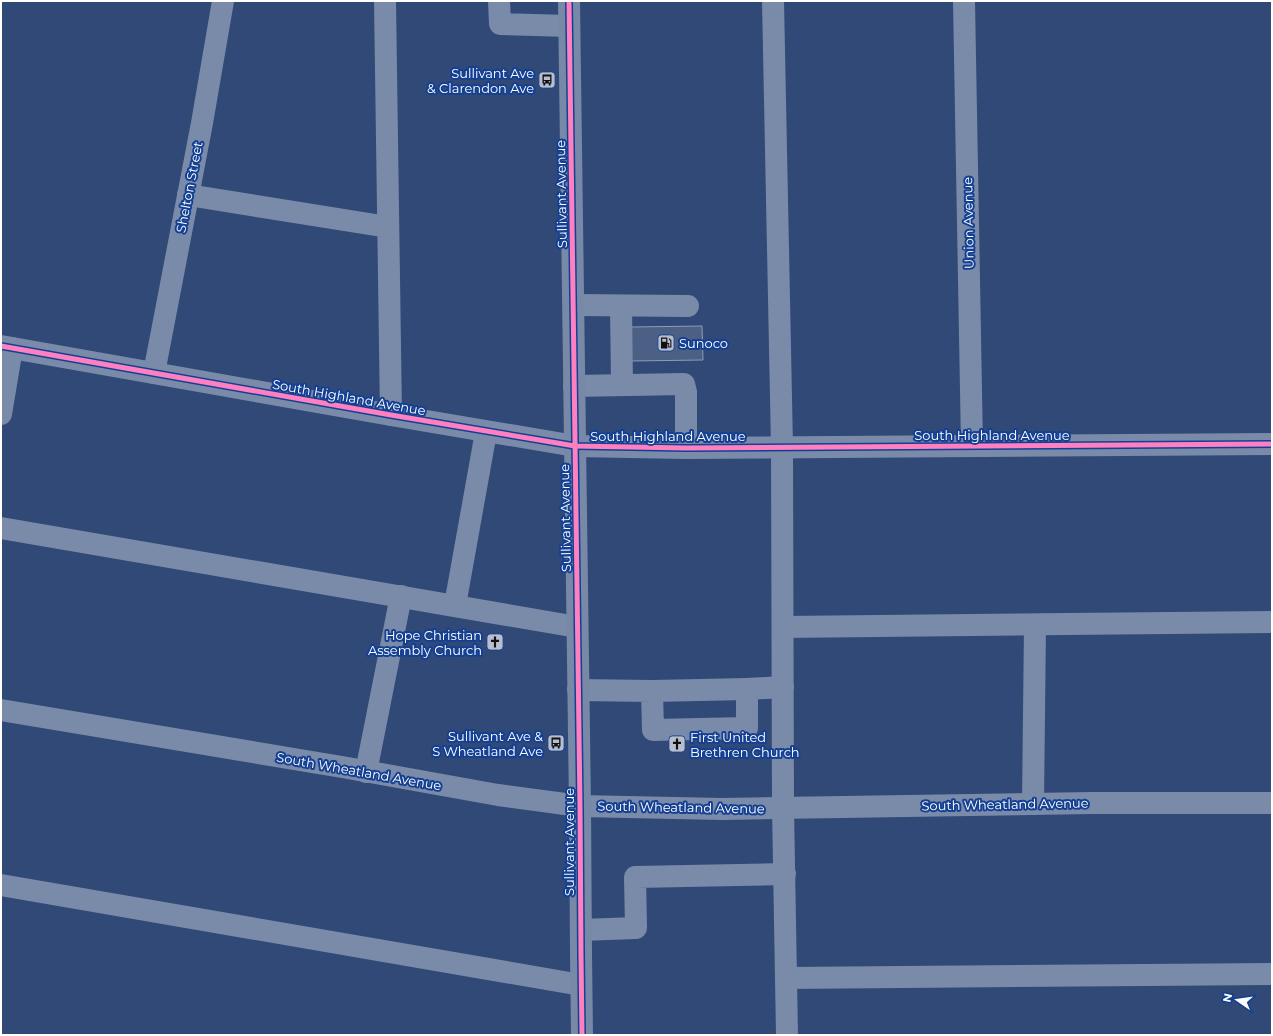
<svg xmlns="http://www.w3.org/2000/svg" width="1273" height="1036" font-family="Montserrat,sans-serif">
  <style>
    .building { fill: #4c6085; stroke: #8e9db7 }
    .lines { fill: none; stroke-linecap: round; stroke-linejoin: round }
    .minor { stroke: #7a8aa9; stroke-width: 22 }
    .major { stroke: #7889a7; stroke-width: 22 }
    .cycleway-casing { stroke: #144094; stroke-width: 8 }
    .cycleway { stroke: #ff80c0; stroke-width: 5 }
    .labels { text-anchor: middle; stroke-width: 4; stroke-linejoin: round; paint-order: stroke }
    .poi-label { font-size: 13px; fill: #fff; stroke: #144094; text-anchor: end }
    .street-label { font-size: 13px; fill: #fff; stroke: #144094 }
  </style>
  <rect width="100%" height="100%" fill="#314977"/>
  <polygon class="building" points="702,326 703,360 630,361 630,327"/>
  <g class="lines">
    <g class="minor">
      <polyline points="385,1 391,415"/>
      <polyline points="499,1 500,24 569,26"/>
      <polyline points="773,1 782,447 783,808 787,1035"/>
      <polyline points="964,1 972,446"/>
      <polyline points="188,195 388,227"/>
      <polyline points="574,305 688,306"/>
      <polyline points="621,306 622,385"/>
      <polyline points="1,346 391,415 575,446 686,448 1272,444"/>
      <polyline points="154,373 202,123 223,1"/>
      <polyline points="574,386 684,384 686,392 686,448"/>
      <polyline points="1,414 12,348"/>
      <polyline points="1,528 577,627"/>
      <polyline points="455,605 486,432"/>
      <polyline points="783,627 1272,622"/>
      <polyline points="578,690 652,691 653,730 747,728 747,689 783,687"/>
      <polyline points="652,691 747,689"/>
      <polyline points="1,710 342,767 498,795 580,806 722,809 1091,803 1272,803"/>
      <polyline points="366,772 401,596"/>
      <polyline points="1033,804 1035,625"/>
      <polyline points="1,885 581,985"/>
      <polyline points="581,930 636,928 635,877 785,874"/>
      <polyline points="786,978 1272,974"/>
    </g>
    <polyline class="major" points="569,1 580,806 581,954 582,1035"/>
    <g class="cycleway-casing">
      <g id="cycleway">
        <polyline points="569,1 580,806 581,954 582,1035"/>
        <polyline points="1,346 391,415 575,446 686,448 1272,444"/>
      </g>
    </g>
    <use href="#cycleway" class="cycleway"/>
  </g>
  <defs>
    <g id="bus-square" transform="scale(0.9)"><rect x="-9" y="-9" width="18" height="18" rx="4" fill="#b7bfcf" stroke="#144094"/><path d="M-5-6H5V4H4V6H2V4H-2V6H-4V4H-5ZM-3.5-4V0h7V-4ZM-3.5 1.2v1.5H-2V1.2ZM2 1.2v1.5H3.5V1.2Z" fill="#111"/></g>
    <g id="fuel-square" transform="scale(0.9)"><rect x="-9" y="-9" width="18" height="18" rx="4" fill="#b7bfcf" stroke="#144094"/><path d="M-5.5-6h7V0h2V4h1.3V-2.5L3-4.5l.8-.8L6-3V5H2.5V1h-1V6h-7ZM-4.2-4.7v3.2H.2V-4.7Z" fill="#111"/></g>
    <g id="church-square" transform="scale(0.9)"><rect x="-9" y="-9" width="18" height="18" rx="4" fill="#b7bfcf" stroke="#144094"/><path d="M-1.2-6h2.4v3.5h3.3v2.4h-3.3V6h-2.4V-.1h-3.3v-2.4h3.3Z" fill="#111"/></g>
  </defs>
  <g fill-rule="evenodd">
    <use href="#bus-square" x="547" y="80"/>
    <use href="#fuel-square" x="666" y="343"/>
    <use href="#church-square" x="495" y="642"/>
    <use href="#bus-square" x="556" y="743"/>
    <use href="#church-square" x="677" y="744"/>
  </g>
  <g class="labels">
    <g class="poi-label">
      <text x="534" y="78">Sullivant Ave<tspan x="534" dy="15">&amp; Clarendon Ave</tspan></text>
      <text x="679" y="348" text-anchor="start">Sunoco</text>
      <text x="482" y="640">Hope Christian<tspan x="482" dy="15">Assembly Church</tspan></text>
      <text x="543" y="741">Sullivant Ave &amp;<tspan x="543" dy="15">S Wheatland Ave</tspan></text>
      <text x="690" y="742" text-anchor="start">First United<tspan x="690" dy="15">Brethren Church</tspan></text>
    </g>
    <g class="street-label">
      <text transform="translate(189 187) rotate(-79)" y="5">Shelton Street</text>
      <text transform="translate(561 194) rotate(-91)" y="5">Sullivant Avenue</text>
      <text transform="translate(968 223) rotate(-91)" y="5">Union Avenue</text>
      <text transform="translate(349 397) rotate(10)" y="5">South Highland Avenue</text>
      <text x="992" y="440">South Highland Avenue</text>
      <text x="668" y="441">South Highland Avenue</text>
      <text transform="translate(565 518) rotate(-91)" y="5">Sullivant Avenue</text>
      <text transform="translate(359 771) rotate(10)" y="5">South Wheatland Avenue</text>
      <text transform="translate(1005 804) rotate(-1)" y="5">South Wheatland Avenue</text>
      <text transform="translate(681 807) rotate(1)" y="5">South Wheatland Avenue</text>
      <text transform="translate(569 842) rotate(-90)" y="5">Sullivant Avenue</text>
    </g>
  </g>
  <rect width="1273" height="1036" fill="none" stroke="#ffffff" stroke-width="4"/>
  <g transform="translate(1237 1000) rotate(283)" stroke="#144094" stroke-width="3" paint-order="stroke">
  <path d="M0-3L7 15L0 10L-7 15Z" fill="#ffffff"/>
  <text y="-6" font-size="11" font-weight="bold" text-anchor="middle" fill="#ffffff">N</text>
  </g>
</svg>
